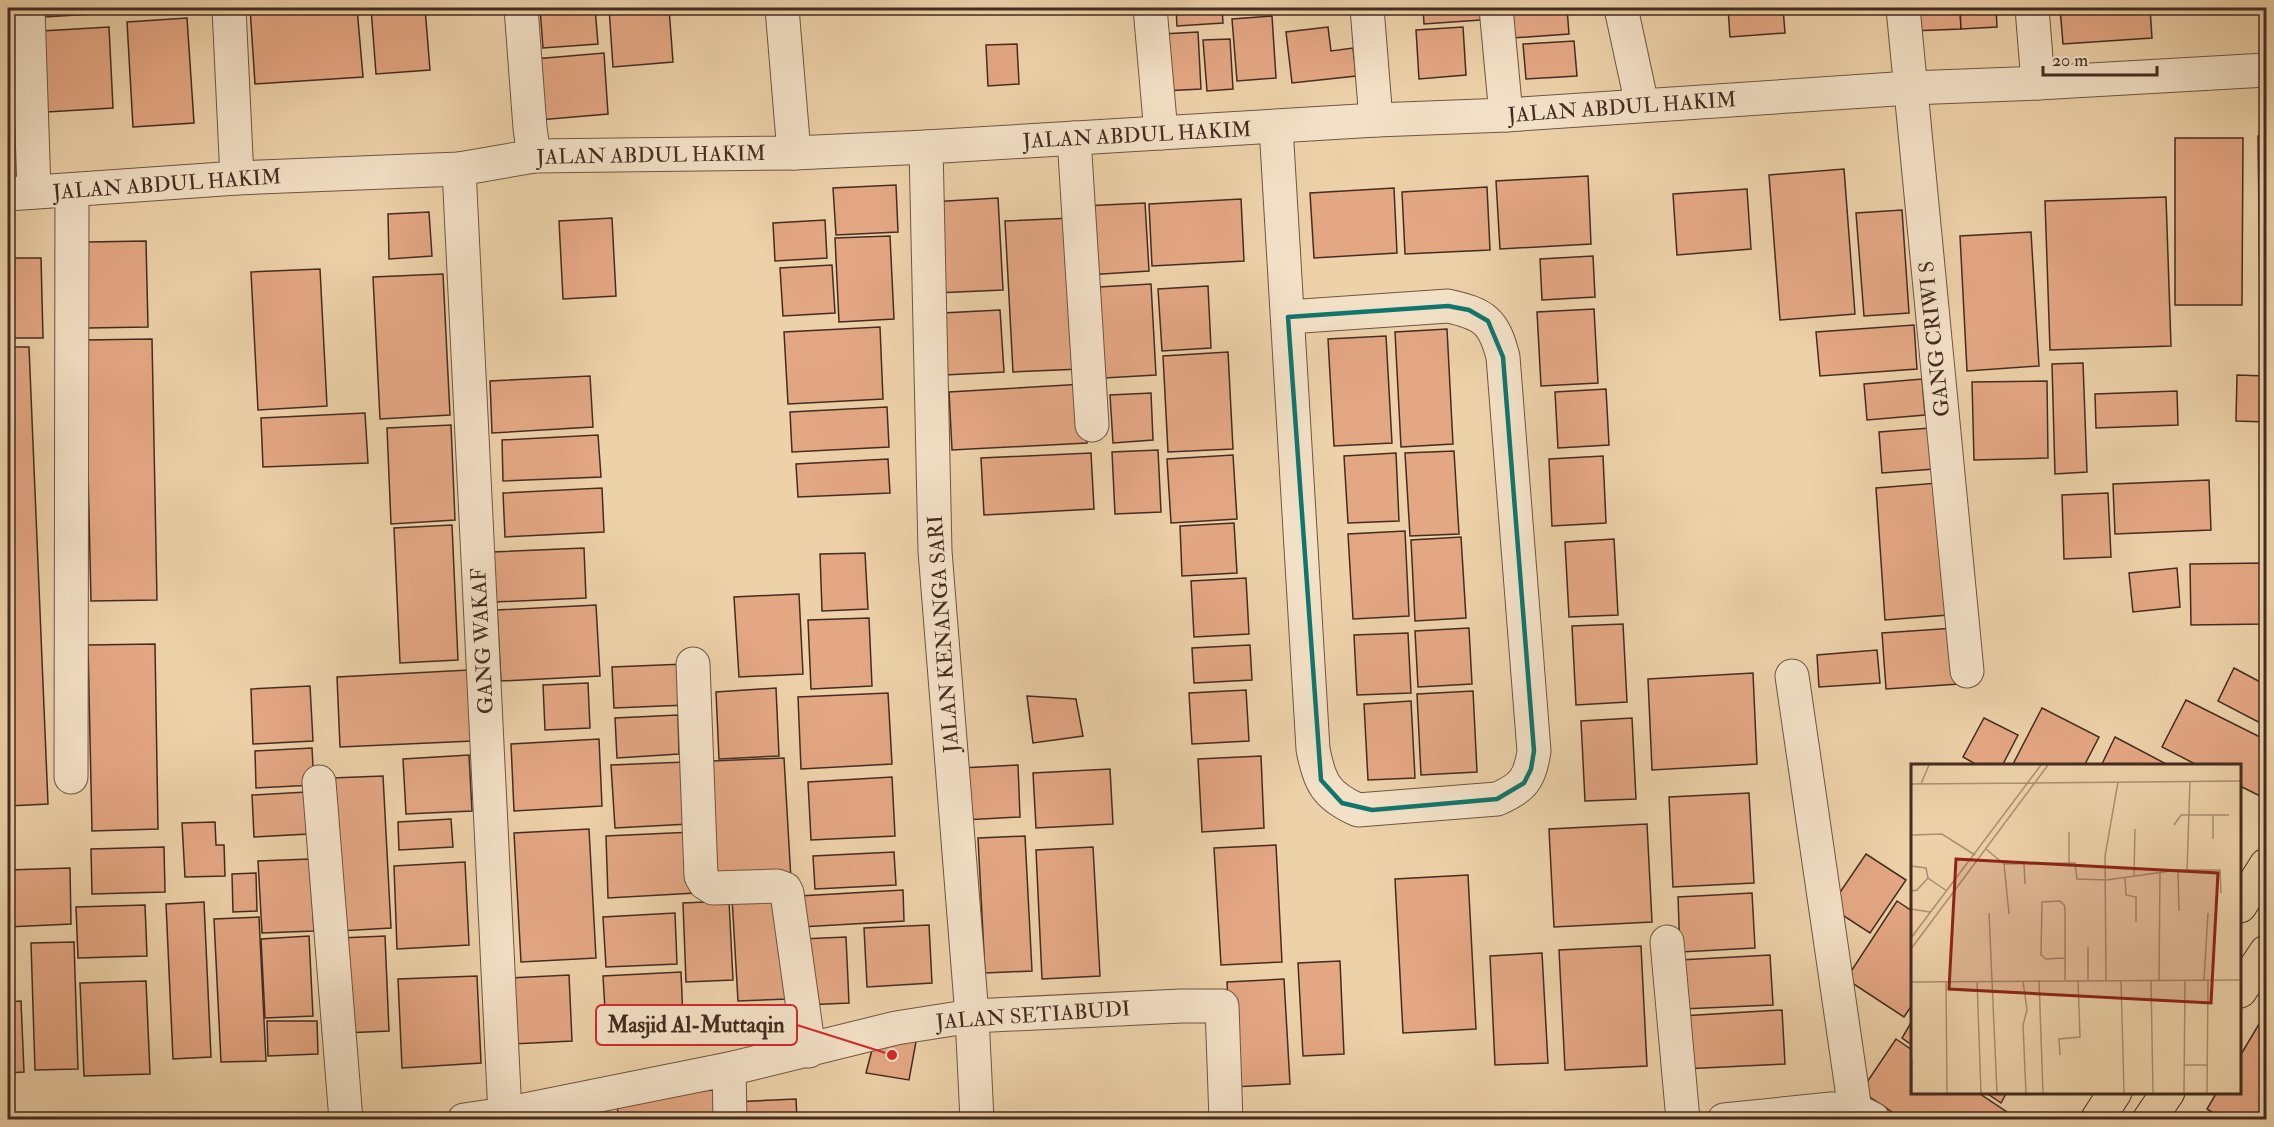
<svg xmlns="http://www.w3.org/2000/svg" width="2274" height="1127" font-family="'IM FELL Double Pica',serif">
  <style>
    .building { fill: #e4a784; stroke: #442c20; stroke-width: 1.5 }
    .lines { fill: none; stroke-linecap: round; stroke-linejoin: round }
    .minor-casing { stroke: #6e5542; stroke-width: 35 }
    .major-casing { stroke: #442c20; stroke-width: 35 }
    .minor { stroke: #f3e1c7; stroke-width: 33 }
    .major { stroke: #edd1a9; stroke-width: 33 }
    .marked { fill: none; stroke: #0f766e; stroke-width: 4.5; stroke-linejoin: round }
    .labels { text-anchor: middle; stroke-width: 4.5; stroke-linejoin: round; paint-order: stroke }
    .street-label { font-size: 21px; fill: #442c20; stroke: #f3e1c7 }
    .inset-road { fill: none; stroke: #a98f72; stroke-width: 1.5 }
    .view { fill: #8f2418; fill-opacity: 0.15; stroke: #8f2418; stroke-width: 3 }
    .inset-edge { fill: none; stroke: #442c20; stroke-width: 3 }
    .leader { fill: none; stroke: #d62828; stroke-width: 2 }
    .callout-dot { fill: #d62828; stroke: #f3e1c7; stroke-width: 2 }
    .callout { fill: #f3e1c7; stroke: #d62828; stroke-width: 2 }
    .callout-label { font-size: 22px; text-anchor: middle; font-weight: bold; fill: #442c20 }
  </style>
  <rect width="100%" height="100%" fill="#edd1a9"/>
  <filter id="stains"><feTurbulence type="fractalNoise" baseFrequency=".00333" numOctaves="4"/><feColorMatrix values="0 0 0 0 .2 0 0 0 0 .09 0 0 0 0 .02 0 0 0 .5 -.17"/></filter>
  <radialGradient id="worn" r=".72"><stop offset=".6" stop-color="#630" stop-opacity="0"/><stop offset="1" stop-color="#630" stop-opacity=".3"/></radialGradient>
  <g class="building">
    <polygon points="44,8 107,8 107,13 45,17"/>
    <polygon points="128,8 165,8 128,10"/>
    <polygon points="250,8 357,8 363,77 255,84"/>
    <polygon points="371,8 425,8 430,70 376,74"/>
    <polygon points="540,8 595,8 598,44 543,48"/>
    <polygon points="609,8 669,8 673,62 613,67"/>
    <polygon points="1176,8 1222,8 1223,23 1177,26"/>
    <polygon points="1231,8 1272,8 1272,10 1231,13"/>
    <polygon points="1423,8 1494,8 1495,19 1424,24"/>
    <polygon points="1510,8 1567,8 1569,34 1512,38"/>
    <polygon points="1728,8 1783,8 1785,33 1730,37"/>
    <polygon points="1909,8 1960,8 1961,29 1911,31"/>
    <polygon points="1960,8 1996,8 1997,27 1961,29"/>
    <polygon points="2060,8 2150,8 2152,38 2063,44"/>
    <polygon points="1272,16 1276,78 1237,81 1232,19"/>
    <polygon points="187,18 194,123 133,127 127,22"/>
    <polygon points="109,27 113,108 47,112 42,31"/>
    <polygon points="1328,27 1331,51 1353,48 1356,76 1292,83 1286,32"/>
    <polygon points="1463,27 1466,75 1419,79 1416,30"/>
    <polygon points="1198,32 1201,89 1164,91 1162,34"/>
    <polygon points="1230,39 1233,89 1207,91 1203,40"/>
    <polygon points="1574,41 1577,76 1526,79 1523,44"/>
    <polygon points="1017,44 1019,84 988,86 986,45"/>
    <polygon points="8,47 13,135 8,135"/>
    <polygon points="604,53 608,114 539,120 534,59"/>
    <polygon points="2258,136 2266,136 2266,304 2260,304"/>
    <polygon points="2175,138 2243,138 2242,305 2175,305"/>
    <polygon points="1844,169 1855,314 1780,320 1769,175"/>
    <polygon points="1588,176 1591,244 1500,249 1496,181"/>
    <polygon points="896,185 898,232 836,235 833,188"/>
    <polygon points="1487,187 1490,250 1405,254 1402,192"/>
    <polygon points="1394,188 1397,253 1314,258 1310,193"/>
    <polygon points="1747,189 1751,249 1677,255 1673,194"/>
    <polygon points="2166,197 2171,346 2050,350 2045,201"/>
    <polygon points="998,198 1003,290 935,293 930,202"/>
    <polygon points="1241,199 1244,261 1152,266 1149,204"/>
    <polygon points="1145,203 1149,271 1087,275 1083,206"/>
    <polygon points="1902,210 1909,313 1864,316 1856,213"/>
    <polygon points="429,212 432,256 389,259 388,214"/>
    <polygon points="612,218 616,296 563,299 559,221"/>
    <polygon points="1073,218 1081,369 1013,372 1005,221"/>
    <polygon points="825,220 827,258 775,261 773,223"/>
    <polygon points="2031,232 2039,366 1967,371 1960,236"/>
    <polygon points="890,236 894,319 839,322 835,238"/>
    <polygon points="146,241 148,327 88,328 87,242"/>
    <polygon points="1593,256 1595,297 1542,300 1540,259"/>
    <polygon points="8,258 41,258 43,338 8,338"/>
    <polygon points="832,265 835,313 783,316 780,268"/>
    <polygon points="320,269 327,406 258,410 251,272"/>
    <polygon points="443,274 450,415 380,419 373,277"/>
    <polygon points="1151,284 1156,375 1104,378 1099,287"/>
    <polygon points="1208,286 1211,348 1162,351 1158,289"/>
    <polygon points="1594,309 1598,383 1541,386 1537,312"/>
    <polygon points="1000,310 1004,372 945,375 942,313"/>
    <polygon points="1914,325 1917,369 1820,376 1816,332"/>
    <polygon points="880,327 883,399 788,404 784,332"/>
    <polygon points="1447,329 1453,444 1401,447 1395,332"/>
    <polygon points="1386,336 1392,443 1334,446 1328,339"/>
    <polygon points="152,339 157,600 91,601 85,340"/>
    <polygon points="8,347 29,347 48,804 8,806"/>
    <polygon points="1228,352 1233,449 1168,452 1163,356"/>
    <polygon points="2083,363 2087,472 2055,474 2052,364"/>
    <polygon points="2237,375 2266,376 2266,422 2236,421"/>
    <polygon points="590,376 593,427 492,433 490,381"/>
    <polygon points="1922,379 1925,415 1867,420 1864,384"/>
    <polygon points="2047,381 2048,458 1974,460 1972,382"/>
    <polygon points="1084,384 1087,443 952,450 949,392"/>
    <polygon points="1606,389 1609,445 1558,448 1555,392"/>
    <polygon points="2177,391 2178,425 2096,428 2095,394"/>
    <polygon points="1151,393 1153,440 1113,443 1110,395"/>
    <polygon points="887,407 889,447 792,452 790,412"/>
    <polygon points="365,413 368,463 263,467 261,418"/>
    <polygon points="451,425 455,520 391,524 387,428"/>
    <polygon points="1930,428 1934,469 1882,473 1879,432"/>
    <polygon points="598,435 601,477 503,481 502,440"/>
    <polygon points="1158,450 1161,512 1115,514 1112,452"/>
    <polygon points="1454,451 1459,534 1410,536 1405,453"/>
    <polygon points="1091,453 1094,509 984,515 981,458"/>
    <polygon points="1396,453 1399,521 1348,523 1344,456"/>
    <polygon points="1233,455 1237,519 1171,523 1167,459"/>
    <polygon points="1603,456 1606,523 1552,526 1549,459"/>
    <polygon points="888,459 890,493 798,497 796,464"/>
    <polygon points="2209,480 2211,530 2115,534 2113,484"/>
    <polygon points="1938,483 1948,615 1885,620 1876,488"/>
    <polygon points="602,488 604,532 505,537 503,493"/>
    <polygon points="2108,493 2111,557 2064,559 2062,495"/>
    <polygon points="1234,523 1237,573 1182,576 1180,526"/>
    <polygon points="452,525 458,660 400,663 394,528"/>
    <polygon points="1405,531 1409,616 1353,619 1348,534"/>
    <polygon points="1461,537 1466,618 1415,621 1411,540"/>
    <polygon points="1614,539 1618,615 1569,617 1565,542"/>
    <polygon points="584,548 586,598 495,602 492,552"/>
    <polygon points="865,553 868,609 822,611 820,554"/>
    <polygon points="2266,563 2266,624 2191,625 2190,564"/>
    <polygon points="2177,568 2180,607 2133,612 2129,573"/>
    <polygon points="1246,578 1249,634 1194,637 1191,581"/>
    <polygon points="799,594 803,674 739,677 734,597"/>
    <polygon points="596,605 600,676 501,681 497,610"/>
    <polygon points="869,618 872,686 811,689 808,620"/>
    <polygon points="1623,624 1627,702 1576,705 1572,626"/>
    <polygon points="1469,628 1472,684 1418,687 1415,631"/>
    <polygon points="1955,628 1959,684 1886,689 1882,633"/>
    <polygon points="1408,633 1411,693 1357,695 1354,635"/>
    <polygon points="155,644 158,829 92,831 88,645"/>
    <polygon points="1250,645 1252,680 1194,683 1192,648"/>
    <polygon points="1877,650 1880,683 1819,687 1817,655"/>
    <polygon points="685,664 687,705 614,708 612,667"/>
    <polygon points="2234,668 2266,685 2266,726 2218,701"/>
    <polygon points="469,670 473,741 340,747 337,677"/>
    <polygon points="1753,673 1757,764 1652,770 1648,679"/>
    <polygon points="588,683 590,728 545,730 543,685"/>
    <polygon points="310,686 313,741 253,744 251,689"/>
    <polygon points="776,688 779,756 719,759 716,692"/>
    <polygon points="1246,690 1249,741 1192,744 1189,693"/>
    <polygon points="1473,691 1477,772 1421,775 1417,694"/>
    <polygon points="888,693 892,764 801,769 798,697"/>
    <polygon points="1027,696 1076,699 1083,736 1033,743"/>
    <polygon points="2186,700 2266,740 2266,799 2240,786 2240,766 2199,766 2162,747"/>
    <polygon points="1411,701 1415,778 1368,780 1364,704"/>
    <polygon points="2042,708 2099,737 2084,766 2012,766"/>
    <polygon points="678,715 679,754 617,758 615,718"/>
    <polygon points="1632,718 1636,799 1585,801 1581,721"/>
    <polygon points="1984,718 2018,735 2002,766 1979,766 1963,757"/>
    <polygon points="2115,737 2170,766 2101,766"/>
    <polygon points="599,739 602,806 514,811 511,744"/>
    <polygon points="312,748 314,785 256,788 255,751"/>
    <polygon points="469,755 472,811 406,814 403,759"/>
    <polygon points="1261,756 1264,828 1202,832 1198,759"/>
    <polygon points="784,758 791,880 718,884 712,761"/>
    <polygon points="686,762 689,824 615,828 611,765"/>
    <polygon points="1018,765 1020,817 964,820 961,768"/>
    <polygon points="1110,769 1113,824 1036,828 1033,773"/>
    <polygon points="383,776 391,928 339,931 332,778"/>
    <polygon points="892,777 895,836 811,840 808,782"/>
    <polygon points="306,792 308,834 254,837 252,795"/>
    <polygon points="1749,793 1754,883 1673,887 1669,797"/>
    <polygon points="451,819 453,847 399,850 398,822"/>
    <polygon points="215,822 216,845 224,845 225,876 185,877 182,823"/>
    <polygon points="1647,824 1652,922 1554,927 1549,829"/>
    <polygon points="589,829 596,958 521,962 514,833"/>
    <polygon points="693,832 696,893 608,898 606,836"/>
    <polygon points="1025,836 1032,971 985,973 978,838"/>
    <polygon points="1276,845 1282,962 1221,965 1214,848"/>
    <polygon points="164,847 165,892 92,894 91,849"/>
    <polygon points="1093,847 1100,976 1042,979 1036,850"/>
    <polygon points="894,852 896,885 815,889 813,856"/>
    <polygon points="1866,854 1906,880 1870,933 1830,907"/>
    <polygon points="310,859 314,931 262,933 258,861"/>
    <polygon points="465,862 469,945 397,949 394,866"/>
    <polygon points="70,868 71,924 8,927 8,870"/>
    <polygon points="256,873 257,911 233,912 232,874"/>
    <polygon points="1468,875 1476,1029 1403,1033 1395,879"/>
    <polygon points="903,890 904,921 801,927 799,896"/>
    <polygon points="1752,893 1755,948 1680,952 1678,897"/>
    <polygon points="782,895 787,999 738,1001 732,898"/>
    <polygon points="729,901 733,980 686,982 683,903"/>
    <polygon points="1897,901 1912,911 1912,1005 1904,1017 1846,979"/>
    <polygon points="204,902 211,1057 173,1059 166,904"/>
    <polygon points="145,905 147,956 78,958 76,907"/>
    <polygon points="675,913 677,964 606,967 603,917"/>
    <polygon points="259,917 266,1061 221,1062 214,919"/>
    <polygon points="929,925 932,983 867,987 864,928"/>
    <polygon points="309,936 313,1016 265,1018 261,939"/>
    <polygon points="385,936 389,1031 344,1033 340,938"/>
    <polygon points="846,937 849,1003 805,1005 801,939"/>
    <polygon points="74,942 78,1069 35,1070 31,943"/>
    <polygon points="1641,946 1647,1066 1565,1070 1559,950"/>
    <polygon points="1542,953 1548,1063 1495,1065 1490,956"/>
    <polygon points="1770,955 1773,1005 1682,1009 1680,960"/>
    <polygon points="1340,961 1344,1054 1303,1056 1298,963"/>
    <polygon points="681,972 684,1041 607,1045 603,976"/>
    <polygon points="569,975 572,1041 513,1044 510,978"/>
    <polygon points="477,976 481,1063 402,1068 398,979"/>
    <polygon points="1284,979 1290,1084 1232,1087 1227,982"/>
    <polygon points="146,981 150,1074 84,1076 80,983"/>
    <polygon points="21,1001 24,1072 8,1073 8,1002"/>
    <polygon points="1782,1010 1785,1064 1683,1069 1681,1016"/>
    <polygon points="267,1021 317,1021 318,1054 268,1056"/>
    <polygon points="1912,1021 1912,1045 1902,1038"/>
    <polygon points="2259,1024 2266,1028 2266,1120 2225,1120 2207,1109 2217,1092 2240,1092 2240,1056"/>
    <polygon points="917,1036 909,1080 866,1073 875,1038"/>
    <polygon points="1896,1039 1912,1050 1912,1092 1977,1092 2019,1120 1904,1120 1861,1091"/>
    <polygon points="718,1090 720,1120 618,1120 617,1094"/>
    <polygon points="1985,1092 2007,1092 2001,1103"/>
    <polygon points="796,1099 797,1120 732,1120 733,1102"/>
    <polygon points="598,1111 598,1120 521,1120"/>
  </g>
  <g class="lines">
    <g class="minor-casing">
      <g id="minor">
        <polyline points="28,8 34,192"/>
        <polyline points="229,8 237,178"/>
        <polyline points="521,8 530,128 534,156"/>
        <polyline points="782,8 794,153"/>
        <polyline points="1150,8 1161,133"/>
        <polyline points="1367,8 1376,120"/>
        <polyline points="1496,8 1506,115"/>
        <polyline points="1621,8 1642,105"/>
        <polyline points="1903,8 1967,671"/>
        <polyline points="2032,8 2038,83"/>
        <path d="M1276,127L1313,749C1319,782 1326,796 1358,810L1497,799C1523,788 1530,779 1534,751L1503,357C1494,321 1484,314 1448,306L1288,317"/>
        <polyline points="1074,138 1092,425"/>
        <polyline points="926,147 935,551 972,1016 977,1120"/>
        <polyline points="459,169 505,1114"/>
        <polyline points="8,194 237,178 459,169 534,156 794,153 926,147 1376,120 1506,115 1910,88 2038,83 2266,70"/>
        <polyline points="693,664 701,876 705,883 713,888 777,886 785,889 787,893 809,1051"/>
        <polyline points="1792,676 1855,1110"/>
        <polyline points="71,777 72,191"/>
        <polyline points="319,782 346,1120"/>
        <polyline points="1667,942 1683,1120"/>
        <polyline points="729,1069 730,1120"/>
        <polyline points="464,1120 505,1114 729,1069 896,1028 972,1016 1181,1006 1222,1006 1226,1120"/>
        <polyline points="1724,1120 1831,1109 1855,1110 1873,1119"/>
      </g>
    </g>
    <g class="major-casing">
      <g id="major">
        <polyline points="2240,906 2266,865"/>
        <polyline points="2240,991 2266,952"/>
        <polyline points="2097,1120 2115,1092"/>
        <polyline points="2149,1120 2168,1092"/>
      </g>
    </g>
    <use href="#minor" class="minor"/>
    <use href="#major" class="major"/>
  </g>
  <path class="marked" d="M1448,306L1469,310L1488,321L1503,357L1534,751L1531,769L1524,783L1497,799L1372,810L1342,803L1321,780L1288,317Z"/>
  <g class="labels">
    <g class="street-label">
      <text transform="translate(1622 107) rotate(-4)" y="7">JALAN ABDUL HAKIM</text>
      <text transform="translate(1137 135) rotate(-3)" y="7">JALAN ABDUL HAKIM</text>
      <text transform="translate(651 155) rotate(-1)" y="7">JALAN ABDUL HAKIM</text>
      <text transform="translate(167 184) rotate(-4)" y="7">JALAN ABDUL HAKIM</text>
      <text transform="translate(1934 339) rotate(-96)" y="7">GANG CRIWI S</text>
      <text transform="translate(943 634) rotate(-94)" y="7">JALAN KENANGA SARI</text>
      <text transform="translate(482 641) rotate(-93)" y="7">GANG WAKAF</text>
      <text transform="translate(1033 1015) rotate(-4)" y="7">JALAN SETIABUDI</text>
    </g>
  </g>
  <g transform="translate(1911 764)">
    <rect width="330" height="330" fill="#edd1a9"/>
    <path class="inset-road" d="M0,20L330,17M10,20L18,1M263,61L270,51H318M0,71L31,70L64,91M302,75V50M75,85L93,100L164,99L166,115L195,116L267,106H309L310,129M113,99L114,120M158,99V68M93,100L98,150M0,102L15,104L17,114L36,127M267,106L268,147M276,106L279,17M223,111L224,65M214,113L215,131L225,133V158M0,127L6,126L17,114M0,145L19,148M78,149L86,329M0,174L130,1M177,183V216M0,185L137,1M154,194L135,195L130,191L131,138L149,137L153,141L154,144V216M128,216L132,329M195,216L194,92L207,18M210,216L213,329M248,216L249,107M293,216L297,149M35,217L36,329M66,217L70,329M112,217L116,246L112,261L115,329M240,217L242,329M0,218L330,216M149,291L148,275L169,273L167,216M1,294V329M273,301H296M273,329L274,217M296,329L297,216"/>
    <path class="view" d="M45,95L307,109L300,239L38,225Z"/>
    <rect width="330" height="330" class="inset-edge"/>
  </g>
  <path class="leader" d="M892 1055L797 1025"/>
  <circle class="callout-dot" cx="892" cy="1055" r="6"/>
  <rect class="callout" x="596" y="1005" width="201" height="40" rx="6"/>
  <g class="callout-label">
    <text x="696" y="1032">Masjid Al-Muttaqin</text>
  </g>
  <rect width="2274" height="1127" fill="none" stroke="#edd1a9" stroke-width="30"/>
  <rect x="9" y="9" width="2256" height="1109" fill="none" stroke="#442c20" stroke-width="3"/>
  <rect x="15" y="15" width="2244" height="1097" fill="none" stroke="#442c20" stroke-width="1.5"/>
  <path d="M2043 66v9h114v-9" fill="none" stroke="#442c20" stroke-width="3"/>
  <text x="2052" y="66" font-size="18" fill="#442c20" stroke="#f3e1c7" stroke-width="4.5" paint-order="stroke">20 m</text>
  <rect width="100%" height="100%" filter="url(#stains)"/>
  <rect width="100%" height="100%" fill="url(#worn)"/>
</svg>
